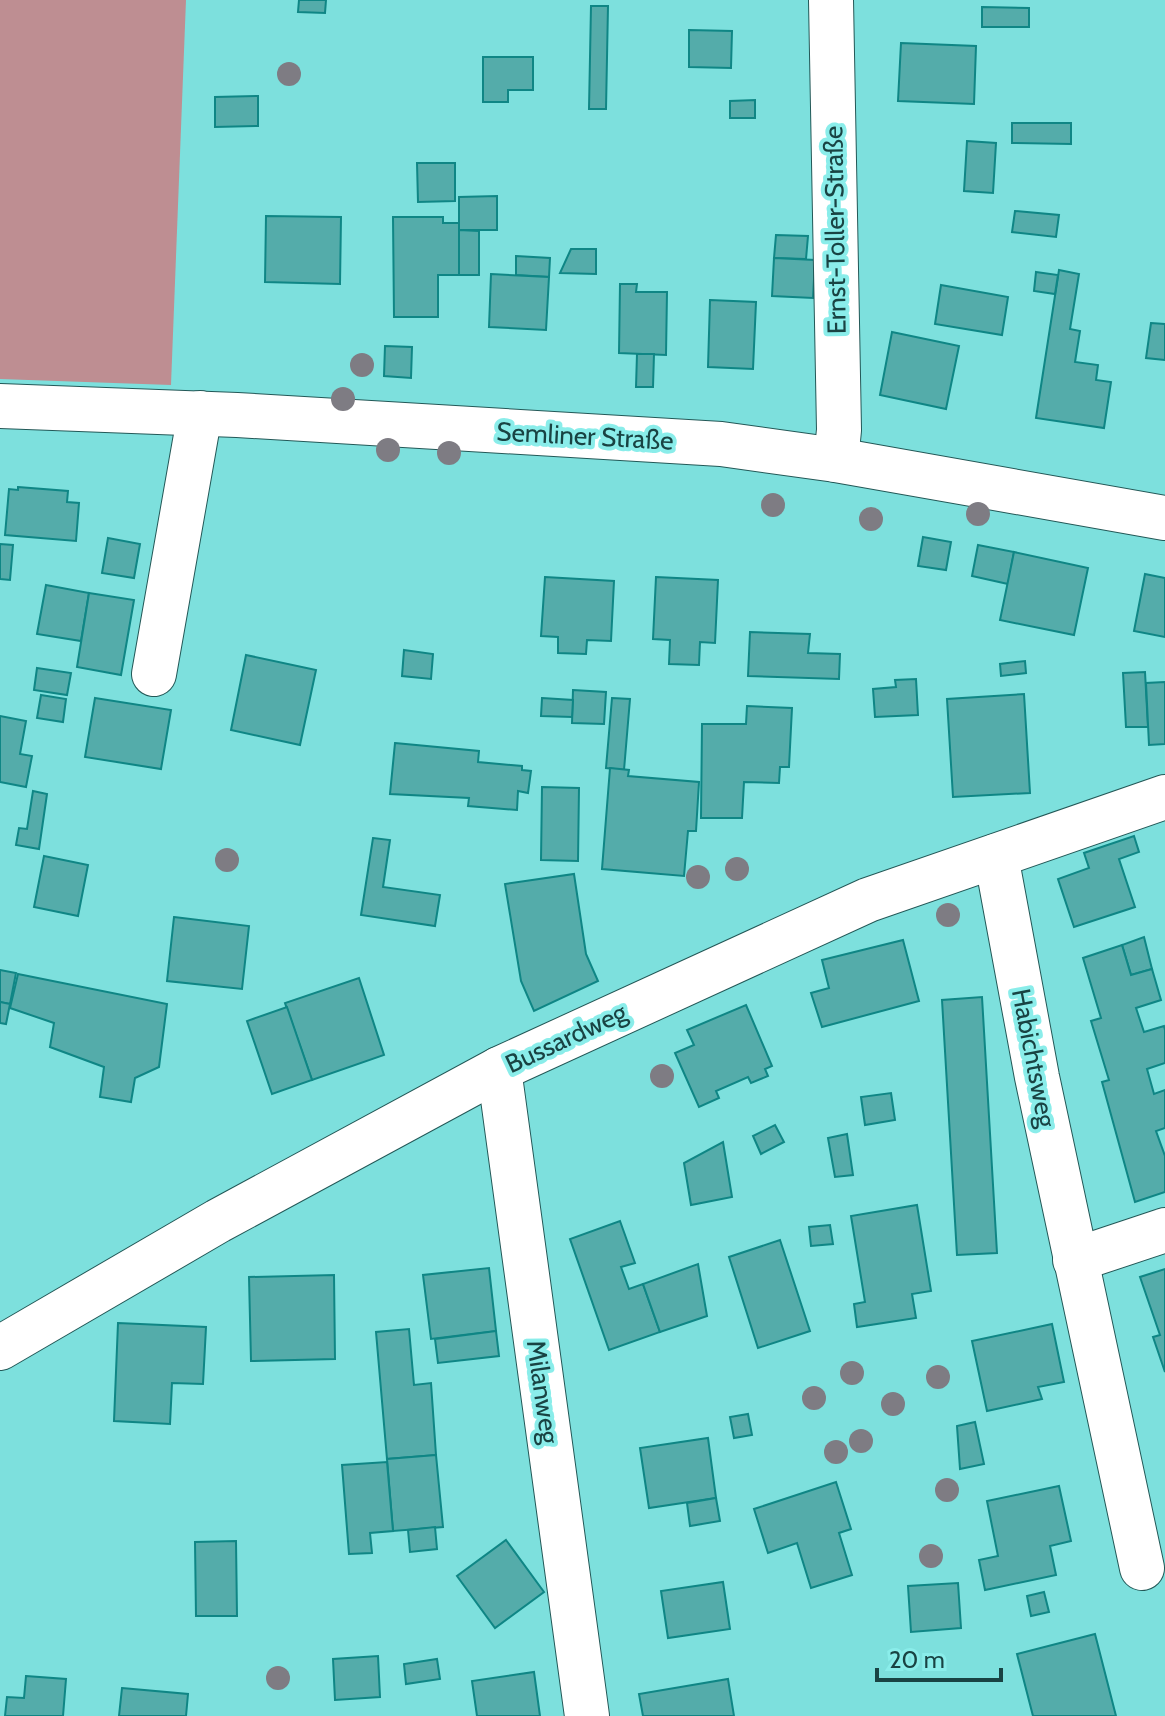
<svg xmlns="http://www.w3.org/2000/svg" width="1165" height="1716" font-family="Cabin,sans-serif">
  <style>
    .green { fill: #be8e92 }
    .building { fill: #54acaa; stroke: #0f8685; stroke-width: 2 }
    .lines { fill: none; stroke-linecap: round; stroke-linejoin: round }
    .minor-casing { stroke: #235857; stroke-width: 46 }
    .minor { stroke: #fff; stroke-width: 44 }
    .tree { fill: #7e7c83 }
    .labels { text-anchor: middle; stroke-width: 8; stroke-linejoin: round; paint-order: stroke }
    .street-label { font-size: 26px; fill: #194343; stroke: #8aedea }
  </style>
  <rect width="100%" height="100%" fill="#7de0dd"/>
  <polygon class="green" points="0,0 186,0 171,385 0,379"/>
  <g class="building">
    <polygon points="299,0 326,0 325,13 298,12"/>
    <polygon points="591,6 608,6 606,109 589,109"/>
    <polygon points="982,7 1029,8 1029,27 982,27"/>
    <polygon points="689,30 732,31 731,68 689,67"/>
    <polygon points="901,43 976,46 974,104 898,101"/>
    <polygon points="483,57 533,57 533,90 508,90 508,102 483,102"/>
    <polygon points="258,96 258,126 215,127 215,97"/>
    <polygon points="755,100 755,118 730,118 730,101"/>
    <polygon points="1012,123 1071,123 1071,144 1012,143"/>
    <polygon points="967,141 996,143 993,193 964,191"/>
    <polygon points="417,163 455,163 455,201 418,202"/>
    <polygon points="497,196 497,230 459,230 459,197"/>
    <polygon points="1015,211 1059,215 1056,237 1012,232"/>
    <polygon points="266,216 341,217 340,284 265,282"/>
    <polygon points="393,217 443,217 443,223 459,223 459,275 438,275 438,317 394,317"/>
    <polygon points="459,230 479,231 479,275 459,275"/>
    <polygon points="776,235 808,236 806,259 774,258"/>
    <polygon points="571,249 596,249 596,274 560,273"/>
    <polygon points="516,256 550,258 549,277 516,275"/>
    <polygon points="774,258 815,260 813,298 772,296"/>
    <polygon points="1059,270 1079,274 1070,329 1080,331 1075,362 1098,365 1096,380 1111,382 1104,428 1036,418"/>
    <polygon points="1036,272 1058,275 1055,294 1034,291"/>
    <polygon points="491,274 549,277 546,330 489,327"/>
    <polygon points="620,284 637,284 636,292 667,292 666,355 619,353"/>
    <polygon points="941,285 1008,297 1002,335 935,324"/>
    <polygon points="710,300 756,302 753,369 708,367"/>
    <polygon points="1151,323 1165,324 1165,360 1146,358"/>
    <polygon points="892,332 959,346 946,409 880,395"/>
    <polygon points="385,346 412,347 411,378 384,376"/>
    <polygon points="637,354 654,354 653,387 636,387"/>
    <polygon points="18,487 68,491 67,502 79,503 76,541 5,535 9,489 18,490"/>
    <polygon points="923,537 951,542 946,570 918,566"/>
    <polygon points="108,538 140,544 134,578 102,573"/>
    <polygon points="0,544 13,545 10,580 0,579"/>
    <polygon points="978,545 1014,552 1008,584 972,576"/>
    <polygon points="1014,552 1088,568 1074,635 1000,620"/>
    <polygon points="1145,574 1165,578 1165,637 1134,631"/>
    <polygon points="545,577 614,581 611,641 587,640 586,654 558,653 558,637 541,636"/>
    <polygon points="656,577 718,580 715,643 700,642 699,665 669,664 670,640 653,639"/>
    <polygon points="46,585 89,593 81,641 37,634"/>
    <polygon points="89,593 134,600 121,675 77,667"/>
    <polygon points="750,632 810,634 808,653 840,654 839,679 748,676"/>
    <polygon points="404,650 433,654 431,679 402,676"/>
    <polygon points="246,655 316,670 300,745 231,730"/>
    <polygon points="1025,661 1026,673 1001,676 1000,664"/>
    <polygon points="37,668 71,673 67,695 34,690"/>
    <polygon points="1145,672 1148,727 1126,727 1123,673"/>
    <polygon points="916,679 918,715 875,717 873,689 896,687 895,680"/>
    <polygon points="1165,682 1165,744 1149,745 1146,683"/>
    <polygon points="573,690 606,692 604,724 572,723"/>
    <polygon points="1024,694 1030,793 953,797 947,699"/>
    <polygon points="41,695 66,699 63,722 37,718"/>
    <polygon points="95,698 171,710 161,769 85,757"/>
    <polygon points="542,698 573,700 572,717 541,716"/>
    <polygon points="612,698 630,699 624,770 606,768"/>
    <polygon points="747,706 792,708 789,767 780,767 779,783 744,782 742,818 701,818 702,724 746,724"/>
    <polygon points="0,716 26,721 20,754 32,756 26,787 0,782"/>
    <polygon points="395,743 479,751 478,762 522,766 522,770 531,771 528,793 518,791 517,810 468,806 469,798 390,794"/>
    <polygon points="610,768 629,770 628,776 699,782 696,831 688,831 684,876 602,869"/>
    <polygon points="542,787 579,788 578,861 541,860"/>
    <polygon points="33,791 47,794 39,849 16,845 19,828 27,829"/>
    <polygon points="1134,836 1139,852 1119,859 1135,907 1074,927 1058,879 1089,868 1084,853"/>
    <polygon points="373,838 390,840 383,887 440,895 435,926 361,915"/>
    <polygon points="44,856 88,865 78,916 34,907"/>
    <polygon points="574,874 586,954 598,981 534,1011 521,981 505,884"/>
    <polygon points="174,917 249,926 242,989 167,981"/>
    <polygon points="1144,937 1152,969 1131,975 1122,945"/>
    <polygon points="903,940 919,1001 822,1027 811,993 829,988 822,960"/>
    <polygon points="1122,945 1131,975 1152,969 1161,1000 1136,1008 1144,1032 1164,1026 1165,1030 1165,1063 1147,1069 1154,1094 1165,1090 1165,1128 1156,1131 1165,1156 1165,1192 1135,1202 1102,1082 1109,1080 1091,1021 1101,1018 1083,958"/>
    <polygon points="0,970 16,973 10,1004 0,1002"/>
    <polygon points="18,974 167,1004 159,1067 135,1078 131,1102 100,1097 104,1067 50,1047 54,1023 10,1008"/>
    <polygon points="359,978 384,1055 312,1080 285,1003"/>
    <polygon points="982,997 997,1253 957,1255 942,1000"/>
    <polygon points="0,1002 10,1004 6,1024 0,1023"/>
    <polygon points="746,1005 772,1066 765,1069 768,1076 751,1083 748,1077 716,1091 719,1098 699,1107 675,1053 694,1045 687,1030"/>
    <polygon points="287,1007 312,1080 272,1094 247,1021"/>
    <polygon points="891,1093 895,1120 865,1125 861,1097"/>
    <polygon points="775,1125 784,1142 761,1154 753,1136"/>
    <polygon points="847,1134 853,1175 835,1177 828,1138"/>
    <polygon points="723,1142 732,1197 691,1205 684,1163"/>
    <polygon points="917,1205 931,1291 912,1294 916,1318 857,1327 854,1304 865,1302 851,1216"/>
    <polygon points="620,1221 635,1263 621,1267 629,1289 643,1284 660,1332 609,1350 570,1239"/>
    <polygon points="830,1225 833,1244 811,1246 809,1227"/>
    <polygon points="780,1240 810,1331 758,1348 729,1257"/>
    <polygon points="698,1264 707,1316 660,1332 643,1284"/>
    <polygon points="489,1268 496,1331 431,1339 423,1275"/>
    <polygon points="1165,1269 1165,1372 1153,1337 1160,1335 1140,1277"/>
    <polygon points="334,1275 335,1359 251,1361 249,1277"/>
    <polygon points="118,1323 206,1327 203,1384 172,1383 170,1424 114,1421"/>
    <polygon points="1052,1324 1064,1382 1038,1387 1042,1399 987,1411 972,1341"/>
    <polygon points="409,1329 414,1385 431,1383 436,1455 387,1459 376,1332"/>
    <polygon points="496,1331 499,1356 438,1363 435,1339"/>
    <polygon points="748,1414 752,1435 734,1438 730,1417"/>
    <polygon points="975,1422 984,1464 960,1469 957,1426"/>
    <polygon points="708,1438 716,1498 649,1508 640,1448"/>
    <polygon points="436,1455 443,1527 393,1531 387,1459"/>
    <polygon points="387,1462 393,1531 370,1533 372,1553 349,1554 342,1465"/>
    <polygon points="836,1482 851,1529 839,1533 852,1575 811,1588 797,1543 768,1553 754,1509"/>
    <polygon points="1059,1486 1071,1541 1050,1546 1056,1575 985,1590 979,1560 998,1556 987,1501"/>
    <polygon points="716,1498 720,1521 690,1526 687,1503"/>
    <polygon points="435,1527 437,1549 410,1552 408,1530"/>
    <polygon points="506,1540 544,1592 495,1628 457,1576"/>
    <polygon points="236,1541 237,1616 196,1616 195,1542"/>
    <polygon points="723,1582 730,1629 668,1638 661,1591"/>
    <polygon points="958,1583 961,1628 911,1632 908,1586"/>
    <polygon points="1044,1592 1049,1612 1031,1616 1027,1596"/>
    <polygon points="1095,1634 1116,1716 1033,1716 1017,1654"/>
    <polygon points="378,1656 380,1697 335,1700 333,1659"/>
    <polygon points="437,1659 440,1679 406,1684 404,1664"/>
    <polygon points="534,1672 540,1716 477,1716 472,1681"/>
    <polygon points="26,1676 66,1679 63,1716 5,1716 7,1697 24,1698"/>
    <polygon points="728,1679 734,1716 643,1716 639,1694"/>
    <polygon points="122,1688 188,1694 186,1716 119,1716"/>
  </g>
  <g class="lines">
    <g class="minor-casing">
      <g id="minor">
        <polyline points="831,0 839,430 836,460"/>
        <polyline points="0,406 237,415 721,444 836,460 1165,518"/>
        <polyline points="154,674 200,413"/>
        <polyline points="996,856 1037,1077 1142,1568"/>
        <polyline points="499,1069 587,1716"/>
        <polyline points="1075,1260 1165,1230"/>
        <polyline points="0,1348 218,1221 499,1069 868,900 1165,797"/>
      </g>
    </g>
    <use href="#minor" class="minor"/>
  </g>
  <g class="tree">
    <circle cx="289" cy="74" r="12"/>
    <circle cx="362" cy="365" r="12"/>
    <circle cx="343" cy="399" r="12"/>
    <circle cx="388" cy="450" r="12"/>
    <circle cx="449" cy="453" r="12"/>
    <circle cx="773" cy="505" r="12"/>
    <circle cx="978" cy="514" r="12"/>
    <circle cx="871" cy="519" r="12"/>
    <circle cx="227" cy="860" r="12"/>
    <circle cx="737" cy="869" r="12"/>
    <circle cx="698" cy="877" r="12"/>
    <circle cx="948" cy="915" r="12"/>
    <circle cx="662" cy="1076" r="12"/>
    <circle cx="852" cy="1373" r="12"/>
    <circle cx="938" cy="1377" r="12"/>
    <circle cx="814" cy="1398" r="12"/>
    <circle cx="893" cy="1404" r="12"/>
    <circle cx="861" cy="1441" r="12"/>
    <circle cx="836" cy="1452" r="12"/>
    <circle cx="947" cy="1490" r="12"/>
    <circle cx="931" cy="1556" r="12"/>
    <circle cx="278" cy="1678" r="12"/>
  </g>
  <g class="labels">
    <g class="street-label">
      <text transform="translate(835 230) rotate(-91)" y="9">Ernst-Toller-Straße</text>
      <text transform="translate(585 436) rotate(3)" y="9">Semliner Straße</text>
      <text transform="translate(566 1038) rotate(-25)" y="9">Bussardweg</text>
      <text transform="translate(1034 1058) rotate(79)" y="9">Habichtsweg</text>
      <text transform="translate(543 1392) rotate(82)" y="9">Milanweg</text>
    </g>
  </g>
  <path d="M877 1668v12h124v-12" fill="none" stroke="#194343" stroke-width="4"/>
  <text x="889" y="1668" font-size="24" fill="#194343" stroke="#8aedea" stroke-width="6" paint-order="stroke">20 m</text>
</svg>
